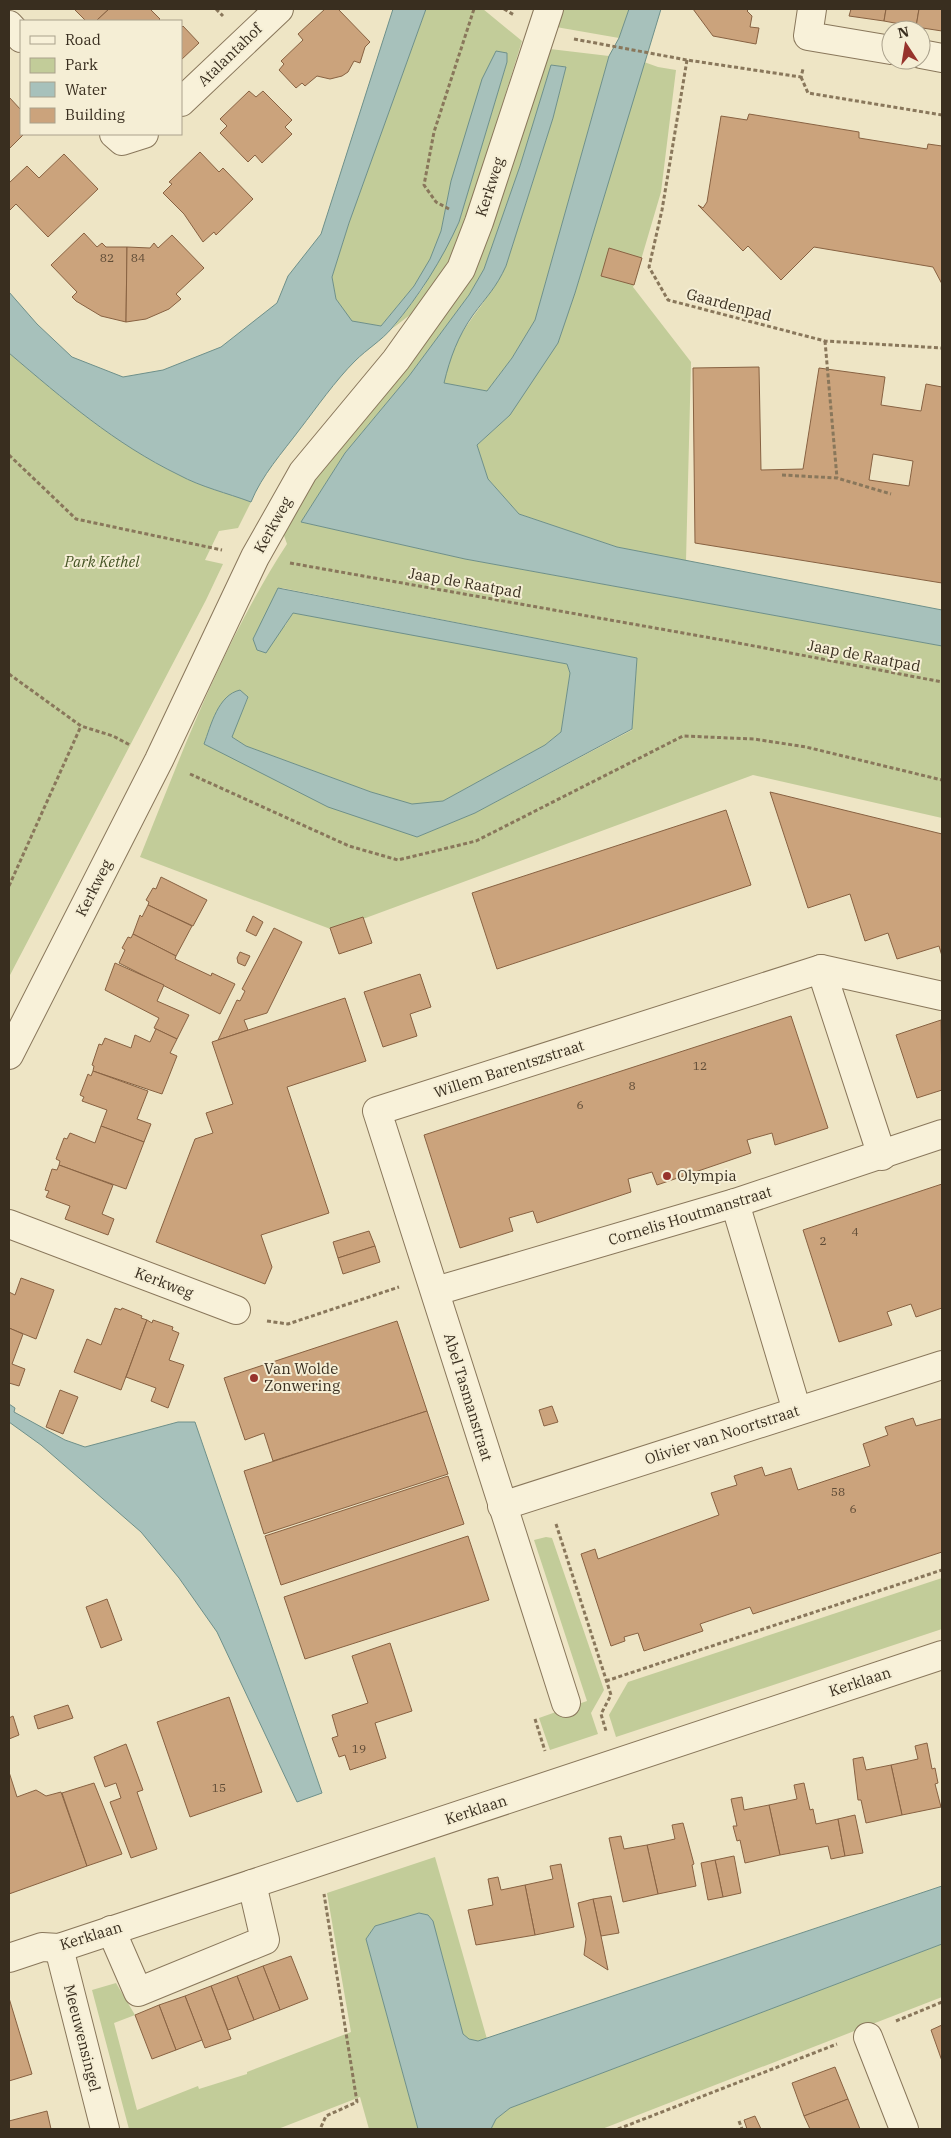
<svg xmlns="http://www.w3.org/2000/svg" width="951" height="2138" font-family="'IBM Plex Serif',serif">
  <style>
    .green { fill: #c2cc99; fill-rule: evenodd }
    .water { fill: #a7c1bb; stroke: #6e908a }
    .building { fill: #cba37c; stroke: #886242; fill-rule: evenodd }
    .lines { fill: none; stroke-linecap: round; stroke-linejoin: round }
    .minor-casing { stroke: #89775b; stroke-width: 30 }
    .path { stroke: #89775b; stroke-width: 3; stroke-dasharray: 4 2.5; stroke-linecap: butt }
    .minor { stroke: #f8f1d9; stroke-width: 28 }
    .poi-dot { fill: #97332c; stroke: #f5eed5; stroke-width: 2 }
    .labels { text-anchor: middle; stroke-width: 4; stroke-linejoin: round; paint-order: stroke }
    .number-label { font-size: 12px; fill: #5e4b36 }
    .street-label { font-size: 15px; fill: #392e1f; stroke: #f5eed5 }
    .park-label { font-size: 15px; font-style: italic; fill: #465526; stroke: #f5eed5 }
    .poi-label { font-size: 15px; fill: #392e1f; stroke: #f5eed5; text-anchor: start }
  </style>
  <rect width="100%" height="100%" fill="#eee5c5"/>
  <g class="green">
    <polygon points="426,9 483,9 522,41 459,244 419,308 393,328 423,288 459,222 507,62 507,53 451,181 441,231 430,260 414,286 381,326 351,321 336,299 332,277 349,223"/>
    <polygon points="563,9 629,9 619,38 556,27"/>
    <path d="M550,49L609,56L535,320L512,358L487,391L443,383C447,371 449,356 455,345C470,317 492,295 506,266L553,118L566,67L551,65L520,166L484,269L469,295L409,376L345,453L301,522L465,559L942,646V818L753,775L333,930L140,857C183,750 224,641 287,544L281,527L310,482L402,370L475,272ZM282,588L637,658L632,730L475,813L417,837L204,744L221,704L248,698L231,737L246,746L371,792L412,805L443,801L545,745L561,732L570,673L567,664L307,615L293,613L285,626Z"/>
    <polygon points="644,62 658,67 676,70 661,192 633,287 691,362 686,561 617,547 519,514 488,479 477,445 510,415 558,343 575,293"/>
    <path d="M9,353C63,399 115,444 179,475C201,487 227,493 251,502L238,528L219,531L205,560L223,564L206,600L9,977Z"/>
    <polygon points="546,1537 552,1538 604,1690 591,1713 598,1734 550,1750 539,1718 587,1701 534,1540"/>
    <polygon points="942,1578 942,1629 616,1737 609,1715 628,1682"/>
    <path d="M435,1857L487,2039C477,2042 471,2042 463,2034L441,1951L428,1915L419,1913L375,1926L366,1939L418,2129H369L360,2097L278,2129H129L92,1990L116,1983L135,2015L114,2023L137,2110L198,2086L199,2089L247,2074V2072L351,2032L327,1893Z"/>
    <polygon points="942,1944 942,1997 602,2129 491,2129 496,2119 510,2108"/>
  </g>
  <g class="water">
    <path d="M393,9H426L349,223L332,277L336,299L352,321L381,326L414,286L430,259L441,231L451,181L482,79L496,51L507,53V62L459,222C442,260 419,296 392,328C381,341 367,349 355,361C335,381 317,407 300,429C282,453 262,475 251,502C227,493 201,487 179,475C115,444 63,399 9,353V292L37,324L72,357L123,377L163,370L221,347L277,303L288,276L321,234Z"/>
    <path d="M629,9H661L575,293L558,343L510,415L477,445L488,479L519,514L617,547L942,610V646L465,559L301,522L345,453L409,376L469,295L484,269L520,166L551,65L566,67L553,118L506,266C496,288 487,296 473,315C458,336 450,358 444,383L487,391L512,358L535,320L609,56L619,38Z"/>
    <path d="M278,588L637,658L632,729L475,813L417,837L328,807L204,744C211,725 218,695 240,690L248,697L232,737L246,746L371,792L412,804L443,801L545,745L561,732L570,673L567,664L293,613L266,653L257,650L253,639Z"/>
    <polygon points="9,1404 15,1408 14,1412 65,1440 85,1447 178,1422 195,1422 322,1793 297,1802 217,1632 179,1578 141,1532 41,1445 9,1422"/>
    <polygon points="942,1886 942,1944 510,2108 496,2119 491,2129 418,2129 366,1939 375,1926 419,1913 428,1915 433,1921 463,2034 469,2039 478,2041"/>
  </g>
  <g class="building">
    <polygon points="74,9 109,9 96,21 86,21"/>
    <polygon points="109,9 150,9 160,19 158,21 96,21"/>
    <polygon points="325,9 338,9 370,42 365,47 360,63 354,61 348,72 342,76 330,79 317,76 305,86 302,83 296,88 279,70 284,64 281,61 303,40 298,34"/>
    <polygon points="693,9 749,9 747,11 752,16 750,27 759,28 756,44 713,36"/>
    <polygon points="851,9 886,9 884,21 849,16"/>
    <polygon points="886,9 919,9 916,27 884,21"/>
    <polygon points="919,9 942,9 942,31 916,27"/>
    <polygon points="183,26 199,43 181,60 181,28"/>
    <polygon points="249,91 256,97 263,91 292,120 285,127 292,134 262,163 255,155 248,162 220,133 227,126 220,119"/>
    <polygon points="9,97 21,110 21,134 24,134 9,149"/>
    <polygon points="749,114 859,132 859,138 927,149 928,144 942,146 942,284 933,267 814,247 781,280 748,246 743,251 698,205 703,208 707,202 721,116 747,120"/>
    <polygon points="200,152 219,172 223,168 253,199 216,235 214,232 203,242 184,214 163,193 172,184 169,182"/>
    <polygon points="64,154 98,189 48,237 16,204 9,211 9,183 27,166 39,178"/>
    <polygon points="84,233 97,247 102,243 106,247 127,247 126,322 101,316 76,301 72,297 77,292 51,265"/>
    <polygon points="172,235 204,268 176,294 181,299 169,309 146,319 126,322 127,247 150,248 154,243 158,248"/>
    <polygon points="609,248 642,258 634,285 601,276"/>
    <path d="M759,367L761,470L803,469L819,368L885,377L881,405L921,411L926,384L942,387V583L695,543L693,368ZM873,454L913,461L909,486L869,480Z"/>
    <polygon points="770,792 942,834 942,956 939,946 897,959 888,933 865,941 850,894 808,908"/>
    <polygon points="726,810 751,885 497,969 472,893"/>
    <polygon points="161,877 207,900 193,926 148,905 149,902 146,900 153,888 156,889"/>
    <polygon points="148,905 192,926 176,956 133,934 140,915 142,917"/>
    <polygon points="253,916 263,922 256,936 246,931"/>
    <polygon points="363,917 372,943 339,954 330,928"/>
    <polygon points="274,928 302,942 267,1013 244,1020 248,1030 218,1040 237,1000 240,1001 245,991 242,989"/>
    <polygon points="133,934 176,956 175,959 211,976 212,973 235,984 220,1014 119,963 125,950 122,948 128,937 131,938"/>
    <polygon points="240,952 250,956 245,966 238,963 237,958"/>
    <polygon points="115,963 164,985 157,1001 189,1015 177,1039 154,1028 159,1018 105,990"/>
    <polygon points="420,974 431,1007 410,1014 417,1036 383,1047 364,992"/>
    <polygon points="345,998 366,1061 287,1087 329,1213 261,1235 272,1267 265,1284 156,1242 195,1139 213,1133 206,1113 233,1104 212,1042"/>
    <polygon points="791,1016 828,1128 775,1145 772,1133 747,1140 751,1153 657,1185 652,1172 628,1179 631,1192 537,1223 533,1211 509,1218 513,1231 460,1248 424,1135"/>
    <polygon points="941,1020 942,1090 917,1098 896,1035"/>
    <polygon points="156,1029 177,1039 170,1053 177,1056 162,1094 93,1071 94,1066 92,1065 99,1044 102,1045 105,1038 131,1048 135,1035 150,1042"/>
    <polygon points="93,1071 148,1091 137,1119 151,1124 144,1142 101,1126 107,1110 82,1101 84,1097 80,1095 88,1074 91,1076"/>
    <polygon points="101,1126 144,1142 126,1189 59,1165 60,1161 56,1159 64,1138 67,1139 70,1133 95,1143"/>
    <polygon points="59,1165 113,1185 102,1214 114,1219 108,1235 65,1219 70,1206 46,1197 49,1191 45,1190 52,1169 57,1170"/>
    <polygon points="942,1184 942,1308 916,1317 911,1304 887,1312 892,1325 839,1342 803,1230"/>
    <polygon points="369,1231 375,1246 338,1258 333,1242"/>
    <polygon points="375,1246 380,1262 343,1274 338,1258"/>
    <polygon points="21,1278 54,1290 36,1339 9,1328 9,1292 15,1295"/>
    <polygon points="115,1308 121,1310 122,1308 142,1316 141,1318 147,1320 121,1390 74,1372 87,1339 101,1345"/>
    <polygon points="147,1320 152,1323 153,1320 173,1327 172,1330 179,1333 169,1360 184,1365 168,1408 151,1401 156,1388 126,1377"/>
    <polygon points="397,1321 427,1411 273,1461 264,1433 245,1440 224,1378"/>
    <polygon points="9,1328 23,1334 12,1364 25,1369 19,1386 9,1383"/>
    <polygon points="60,1390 78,1397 63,1434 46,1427"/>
    <polygon points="552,1406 558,1422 544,1426 539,1410"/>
    <polygon points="427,1411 448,1474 264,1534 244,1471"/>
    <polygon points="913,1418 916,1426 941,1419 942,1421 942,1552 753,1614 750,1607 700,1624 703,1631 644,1651 638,1633 624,1637 625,1641 611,1646 581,1554 595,1549 598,1559 719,1515 711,1493 737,1485 734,1476 762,1467 765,1476 791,1468 798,1490 870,1466 863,1444 888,1435 885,1427"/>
    <polygon points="448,1476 464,1524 281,1585 265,1536"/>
    <polygon points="468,1536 489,1600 305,1659 284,1597"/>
    <polygon points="107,1599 122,1640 101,1648 86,1607"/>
    <polygon points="390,1643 412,1711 375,1723 386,1758 350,1770 345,1755 339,1757 332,1738 338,1736 332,1715 368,1703 352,1656"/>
    <polygon points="229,1697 262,1792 190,1817 157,1722"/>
    <polygon points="68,1705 73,1718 38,1729 34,1716"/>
    <polygon points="13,1716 19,1735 9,1739 9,1718"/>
    <polygon points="927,1743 932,1769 935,1768 938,1783 935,1784 941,1807 902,1815 891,1765 918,1759 915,1746"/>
    <polygon points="126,1744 143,1790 137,1792 157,1849 131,1858 110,1802 121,1798 116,1783 105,1787 94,1757"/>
    <polygon points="863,1757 866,1770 891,1765 902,1815 866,1823 861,1800 858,1800 853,1759"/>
    <polygon points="9,1772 17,1797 36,1790 46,1796 61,1792 87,1866 9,1894"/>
    <polygon points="94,1783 122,1854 87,1866 62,1793"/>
    <polygon points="804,1783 810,1810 813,1809 816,1824 838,1819 845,1856 831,1859 828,1846 780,1855 769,1805 797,1799 794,1785"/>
    <polygon points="742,1797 744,1810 769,1805 780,1855 745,1863 740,1840 737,1841 733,1826 737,1826 731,1799"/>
    <polygon points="855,1815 863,1853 845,1856 838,1819"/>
    <polygon points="683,1823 694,1864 692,1865 696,1886 658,1894 647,1845 675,1839 672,1825"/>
    <polygon points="621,1836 624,1849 647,1845 658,1894 623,1902 609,1838"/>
    <polygon points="734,1856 741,1893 723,1897 715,1860"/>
    <polygon points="715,1860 723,1897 708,1900 701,1863"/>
    <polygon points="561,1864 574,1927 535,1935 525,1885 553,1879 550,1866"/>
    <polygon points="498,1877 501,1890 525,1885 535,1935 476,1945 468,1910 493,1905 488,1879"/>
    <polygon points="611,1896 619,1933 601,1936 593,1899"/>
    <polygon points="593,1899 601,1936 608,1970 584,1955 586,1939 578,1903"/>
    <polygon points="291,1956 308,1999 280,2010 263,1966"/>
    <polygon points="263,1966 280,2010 254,2020 237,1976"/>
    <polygon points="237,1976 254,2020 228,2030 211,1986"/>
    <polygon points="211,1986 231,2039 205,2048 185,1996"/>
    <polygon points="185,1996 202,2040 176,2050 159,2005"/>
    <polygon points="9,1998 32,2074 9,2081"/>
    <polygon points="159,2005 176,2050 152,2059 135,2015"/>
    <polygon points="942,2025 942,2061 931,2030"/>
    <polygon points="835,2067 848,2099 804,2116 792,2083"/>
    <polygon points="848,2099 860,2129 810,2129 804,2116"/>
    <polygon points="47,2111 51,2129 9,2129 9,2121"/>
    <polygon points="755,2116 761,2129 747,2129 744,2120"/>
  </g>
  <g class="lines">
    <g class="minor-casing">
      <g id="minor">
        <polyline points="812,9 808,36 891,50"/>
        <polyline points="9,25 21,38"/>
        <polyline points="921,54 942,58"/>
        <polyline points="181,102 279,9"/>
        <polyline points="114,134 122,141 144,134"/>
        <polyline points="821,969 942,996"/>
        <polyline points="9,1055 159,760 255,557 303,472 396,360 461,269 479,222 549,9"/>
        <polyline points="735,1203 797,1411"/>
        <polyline points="9,1224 236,1310"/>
        <polyline points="436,1291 735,1203 942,1134"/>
        <polyline points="502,1506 942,1365"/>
        <polyline points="566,1703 377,1111 821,969 882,1156"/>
        <polyline points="111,1930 138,1992 265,1940 252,1884"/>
        <polyline points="59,1948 105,2129"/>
        <polyline points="9,1958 42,1947 59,1948 942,1655"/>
        <polyline points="868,2037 904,2129"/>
      </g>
    </g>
    <g class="path">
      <polyline points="216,9 223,16"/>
      <polyline points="504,9 514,15"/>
      <polyline points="574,39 687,60 801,77 803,69"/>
      <polyline points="687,60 662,210 649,267 668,300 825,341 942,348"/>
      <polyline points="801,77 808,93 942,115"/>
      <polyline points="449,209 436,202 424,185 434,132 474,9"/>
      <polyline points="825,341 837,478"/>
      <polyline points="9,455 76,519 222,550"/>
      <polyline points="782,475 837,478 891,494"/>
      <polyline points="290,563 728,641 942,682"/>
      <polyline points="9,674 81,726 113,736 130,745"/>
      <polyline points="190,774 349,846 398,860 476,841 683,736 754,739 806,747 942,780"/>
      <polyline points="9,886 81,726"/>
      <polyline points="267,1321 288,1324 399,1287"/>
      <polyline points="556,1524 611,1695 601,1714 606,1731"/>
      <polyline points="606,1681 942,1570"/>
      <polyline points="535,1719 545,1751"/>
      <polyline points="896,2021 942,2002"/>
      <polyline points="739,2121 742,2129"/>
      <polyline points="321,2127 326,2116 357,2102 324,1894"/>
      <polyline points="618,2129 837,2044"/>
    </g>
    <use href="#minor" class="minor"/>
  </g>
  <g class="poi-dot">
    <circle cx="667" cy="1176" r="5"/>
    <circle cx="254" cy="1378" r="5"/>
  </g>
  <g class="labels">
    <g class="number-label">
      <text x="107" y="262">82</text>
      <text x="138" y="262">84</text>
      <text x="700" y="1070">12</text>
      <text x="632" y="1090">8</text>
      <text x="580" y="1109">6</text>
      <text x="855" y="1236">4</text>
      <text x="823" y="1245">2</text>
      <text x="838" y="1496">58</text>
      <text x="853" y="1513">6</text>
      <text x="359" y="1753">19</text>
      <text x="219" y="1792">15</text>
    </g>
    <g class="street-label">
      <text transform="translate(230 55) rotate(-44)" y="5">Atalantahof</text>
      <text transform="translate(490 187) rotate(-72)" y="5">Kerkweg</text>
      <text transform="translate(729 305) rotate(15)" y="5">Gaardenpad</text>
      <text transform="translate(273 525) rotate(-61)" y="5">Kerkweg</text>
      <text transform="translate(465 583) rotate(10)" y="5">Jaap de Raatpad</text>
      <text transform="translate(864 656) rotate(11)" y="5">Jaap de Raatpad</text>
      <text transform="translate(94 888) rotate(-63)" y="5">Kerkweg</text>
      <text transform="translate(509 1069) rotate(-18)" y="5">Willem Barentszstraat</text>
      <text transform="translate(690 1216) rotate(-17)" y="5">Cornelis Houtmanstraat</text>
      <text transform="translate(164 1283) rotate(21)" y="5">Kerkweg</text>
      <text transform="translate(468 1397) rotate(73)" y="5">Abel Tasmanstraat</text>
      <text transform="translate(722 1435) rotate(-18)" y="5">Olivier van Noortstraat</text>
      <text transform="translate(860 1682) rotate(-18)" y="5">Kerklaan</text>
      <text transform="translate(476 1810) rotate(-18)" y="5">Kerklaan</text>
      <text transform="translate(91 1936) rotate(-17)" y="5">Kerklaan</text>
      <text transform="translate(82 2038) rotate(76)" y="5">Meeuwensingel</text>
    </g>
    <g class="park-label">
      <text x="102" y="567">Park Kethel</text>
    </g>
    <g class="poi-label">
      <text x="677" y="1181">Olympia</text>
      <text x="264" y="1374">Van Wolde<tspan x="264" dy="17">Zonwering</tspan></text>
    </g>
  </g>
  <rect width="951" height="2138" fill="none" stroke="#392e1f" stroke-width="20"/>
  <rect x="20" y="20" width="162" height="115" fill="#f5eed5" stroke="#aaa18c"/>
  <rect x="30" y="36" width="25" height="8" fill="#f8f1d9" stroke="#aaa18c"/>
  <text x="65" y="45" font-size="15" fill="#392e1f">Road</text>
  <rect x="30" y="58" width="25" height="15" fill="#c2cc99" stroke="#aaa18c"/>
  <text x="65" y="70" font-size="15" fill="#392e1f">Park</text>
  <rect x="30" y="82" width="25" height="15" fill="#a7c1bb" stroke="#aaa18c"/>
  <text x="65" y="95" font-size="15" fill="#392e1f">Water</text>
  <rect x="30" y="108" width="25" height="15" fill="#cba37c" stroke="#aaa18c"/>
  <text x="65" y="120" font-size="15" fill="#392e1f">Building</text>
  <g transform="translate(906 45) rotate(348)"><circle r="24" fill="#f5eed5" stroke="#aaa18c"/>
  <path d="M0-4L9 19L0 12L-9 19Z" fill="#97332c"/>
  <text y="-8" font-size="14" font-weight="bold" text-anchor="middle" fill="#392e1f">N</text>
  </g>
</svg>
